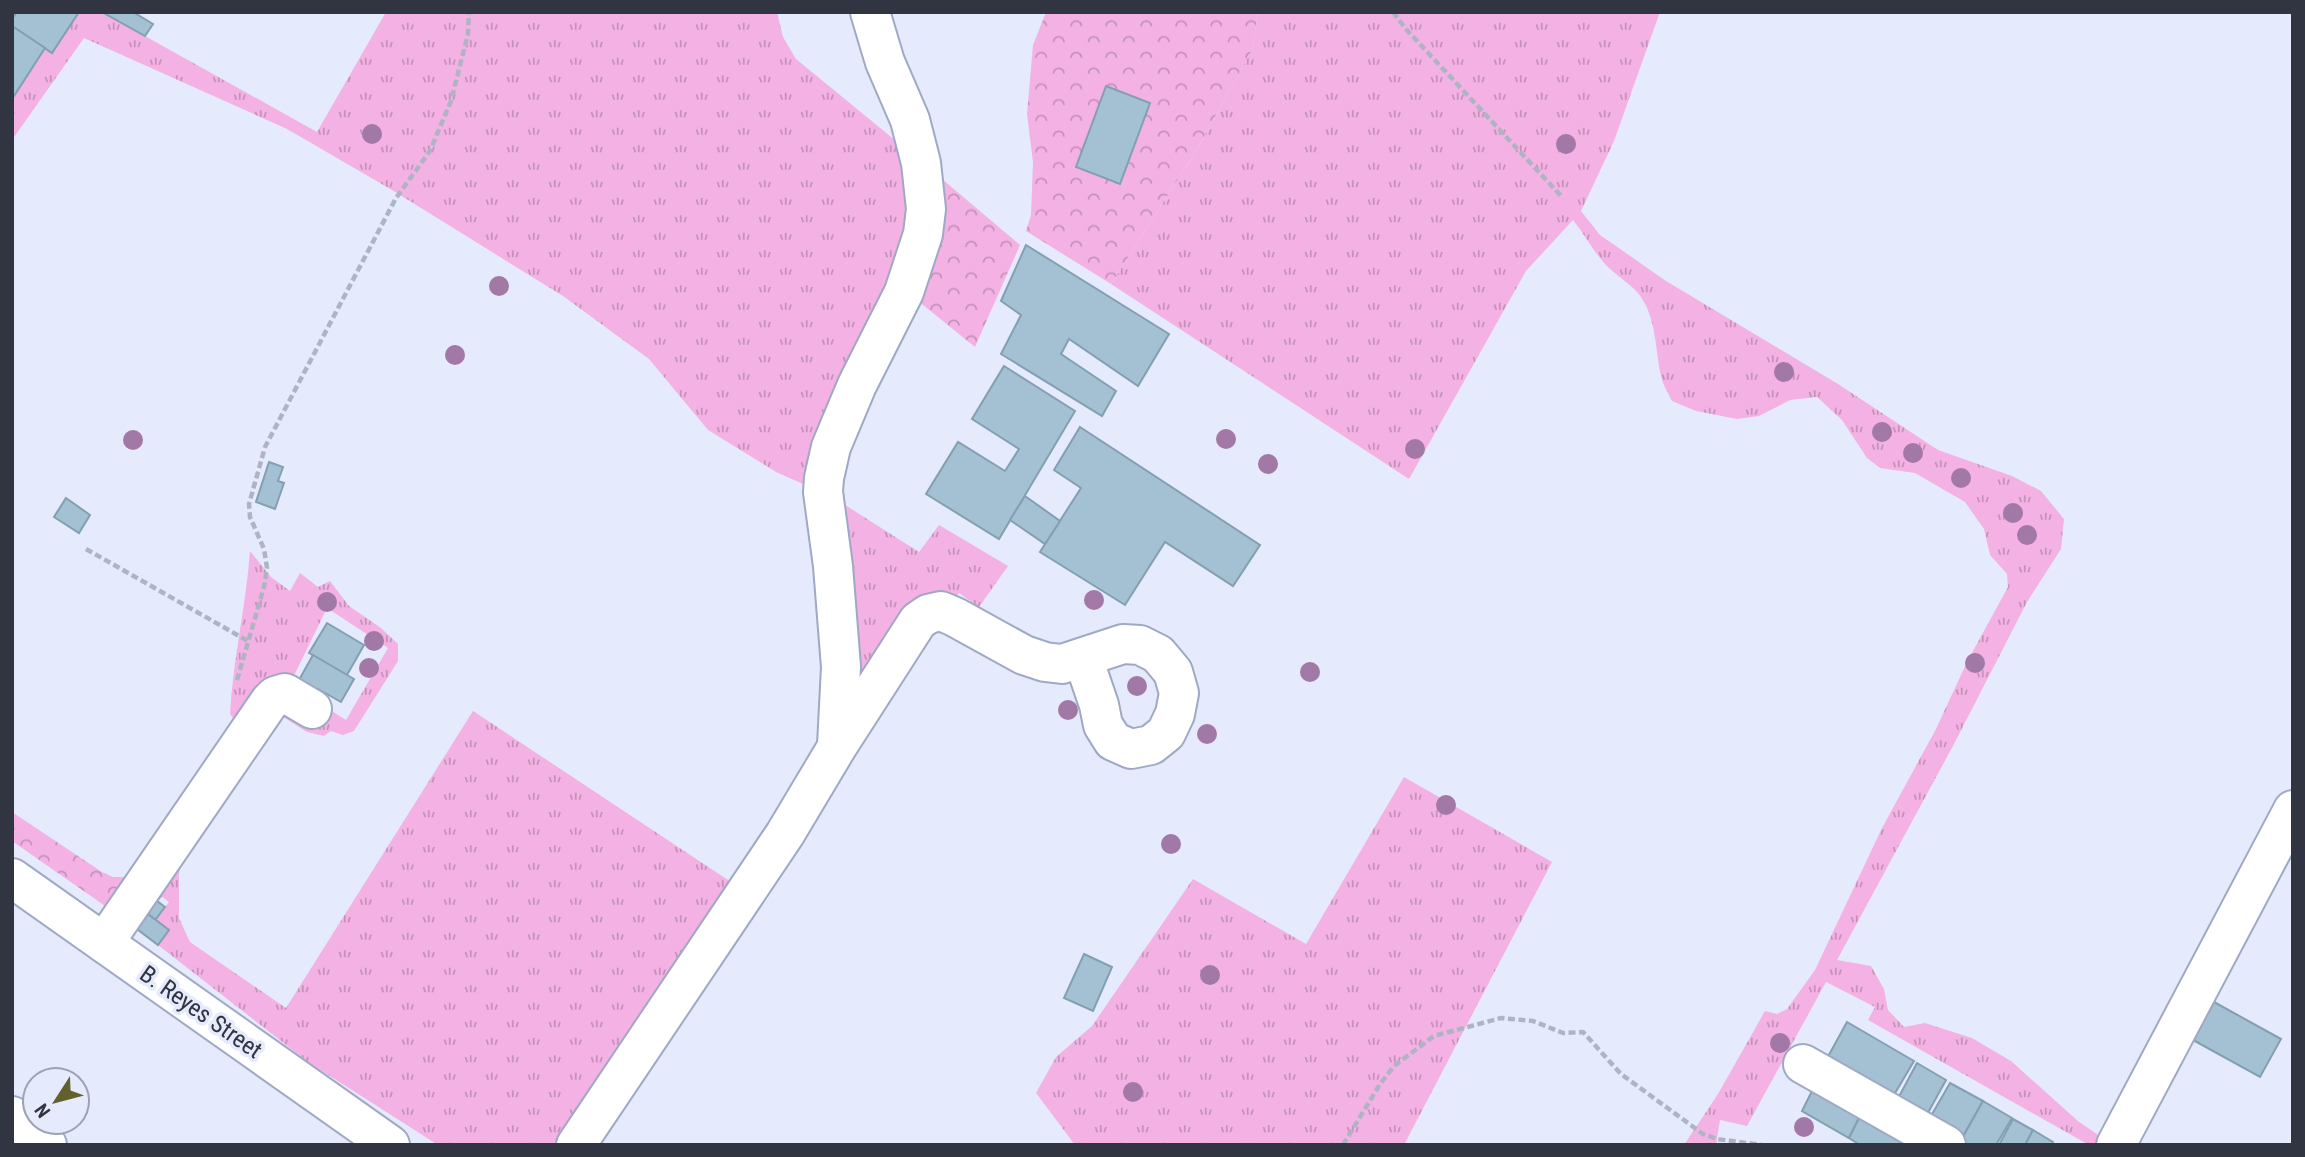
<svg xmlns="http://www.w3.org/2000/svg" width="2305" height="1157" font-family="'Roboto Condensed',sans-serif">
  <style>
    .grass { fill: url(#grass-tufts) }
    .forest { fill: url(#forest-crowns) }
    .building { fill: #a4c1d4; stroke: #839fb2; stroke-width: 2 }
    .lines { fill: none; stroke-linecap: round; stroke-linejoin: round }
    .minor-casing { stroke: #9fa9c5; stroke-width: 42 }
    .path { stroke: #afb4c4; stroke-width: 4.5; stroke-dasharray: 7 3.5; stroke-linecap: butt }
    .minor { stroke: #fff; stroke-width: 38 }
    .tree { fill: #a278a6 }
    .labels { text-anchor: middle; stroke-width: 7; stroke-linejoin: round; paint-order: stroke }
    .street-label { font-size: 24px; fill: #313541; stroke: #e5ebfd }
  </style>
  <defs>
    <pattern id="grass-tufts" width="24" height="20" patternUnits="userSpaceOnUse" patternTransform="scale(1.75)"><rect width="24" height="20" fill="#f3b1e4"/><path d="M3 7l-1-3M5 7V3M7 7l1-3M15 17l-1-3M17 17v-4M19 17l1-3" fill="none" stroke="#c591ba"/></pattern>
    <pattern id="forest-crowns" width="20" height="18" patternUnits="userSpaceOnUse" patternTransform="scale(1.75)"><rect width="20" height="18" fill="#f3b1e4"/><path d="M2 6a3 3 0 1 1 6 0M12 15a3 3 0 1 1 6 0" fill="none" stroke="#c591ba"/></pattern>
  </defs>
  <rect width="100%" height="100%" fill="#e5ebfd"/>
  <g class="grass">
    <path d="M79,12H102L317,132L386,12H777L783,37L796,59L929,168L831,496L919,552L939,525L1008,566L979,607L959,593L595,1145H438L308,1062L158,945L168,930L155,920L169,902L148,886L272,708L330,710L346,720L388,648L327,608L288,688L241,729L230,714C233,659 246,606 250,551L271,577L290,591L300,573L318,587L330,581L349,606L381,628L398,644V661L354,731L343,735L331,731L324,736L307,732L280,715L185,850L179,873V918L190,942L286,1008L473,711L734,884L825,738L819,491L776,472L708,430L649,359L563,296L392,190L287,129L84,38L12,140V99L45,48L52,53Z"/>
    <path d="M1258,12H1660L1614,141L1581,211L1600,235L1666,281L1838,384L1938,450L2012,476L2041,491L2064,519L2061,549L2027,602L1954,744L1837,960L1871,966L1884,989L1888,1010L1904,1027L1925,1023L1972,1038L2011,1061L2079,1122L2100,1136L2096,1145H2089L1868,1020L1875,1007L1826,982L1747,1126L1720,1120L1716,1145H1684L1718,1094L1765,1011L1777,1014L1787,1009L1815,970L1882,828L1936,729L1967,662L2008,587L2007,574L1990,555L1984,529L1965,502L1915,473L1880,468L1867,458L1842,420L1817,397L1790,400L1759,416L1737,419L1696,411L1672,401C1668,393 1663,385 1661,376C1656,353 1656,323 1644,302C1635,285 1618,278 1605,264C1593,251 1585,235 1573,220L1526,271L1409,479L1111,284L1196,151L1252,50Z"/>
    <polygon points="1404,777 1552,862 1404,1145 1075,1145 1036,1093 1056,1057 1092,1026 1193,879 1306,944"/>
  </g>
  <g class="forest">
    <polygon points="1046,12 1258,12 1252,50 1196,151 1111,284 1026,231 1031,215 1033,162 1027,114 1033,45"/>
    <polygon points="929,168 1020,245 975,347 912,296"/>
    <polygon points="12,812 102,872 113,877 128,877 118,915 12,841"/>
  </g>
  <g class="building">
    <polygon points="17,12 79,12 52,53 12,26 12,19"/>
    <polygon points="102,12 133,12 153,24 145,36"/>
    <polygon points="12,26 45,48 12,99"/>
    <polygon points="1106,86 1150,103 1120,184 1076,167"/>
    <polygon points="1026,245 1169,334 1138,386 1069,339 1061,354 1116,391 1102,416 1001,354 1021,315 1001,301"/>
    <polygon points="1004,366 1075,411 999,539 926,494 958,442 1005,471 1019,449 972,419"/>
    <polygon points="1080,427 1260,545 1233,586 1165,542 1125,605 1040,552 1081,488 1054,470"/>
    <polygon points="269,462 283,467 278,481 284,483 275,509 256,502"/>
    <polygon points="1025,496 1060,521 1045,544 1010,520"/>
    <polygon points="66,498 90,515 79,533 54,517"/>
    <polygon points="327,623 364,645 347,675 309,653"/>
    <polygon points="313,655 354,679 341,702 318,689 312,699 294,689"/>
    <polygon points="148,886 161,896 157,901 165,907 155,920 140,908"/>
    <polygon points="140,908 169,930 158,945 129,923"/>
    <polygon points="1084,954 1112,967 1093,1011 1064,998"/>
    <polygon points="2214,1002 2281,1039 2260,1077 2193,1040"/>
    <polygon points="1847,1022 1914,1061 1891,1100 1825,1062"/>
    <polygon points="1917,1063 1946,1080 1924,1120 1895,1104"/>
    <polygon points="1816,1083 1863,1110 1849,1138 1802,1111"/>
    <polygon points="1950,1083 1983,1101 1960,1142 1927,1123"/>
    <polygon points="1983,1101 2012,1118 1996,1145 1965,1145 1960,1142"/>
    <polygon points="1863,1110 1925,1145 1860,1145 1849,1138"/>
    <polygon points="2013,1119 2033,1130 2025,1145 1999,1145"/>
    <polygon points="2033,1130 2053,1142 2051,1145 2025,1145"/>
  </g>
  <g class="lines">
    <g class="minor-casing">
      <g id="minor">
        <polyline points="837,745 841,667 833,566 823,492 824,478 831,447 857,385 904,292 923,234 926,209 921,163 910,120 885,62 870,12"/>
        <polyline points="12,878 390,1145"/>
        <polyline points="104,943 270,701 275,696 285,693 312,709"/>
        <polyline points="1803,1064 1946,1145"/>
        <polyline points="12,1116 47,1145"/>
        <polyline points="576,1145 785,834 837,747 918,621 928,614 941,611 955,617 1024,655 1045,662 1062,664 1123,644 1140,645 1158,654 1173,672 1179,693 1175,714 1166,733 1151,745 1131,749 1113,741 1103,725 1099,705 1083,658"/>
        <polyline points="2116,1145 2293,810"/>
      </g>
    </g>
    <g class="path">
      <polyline points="1393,12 1405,28 1563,198"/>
      <polyline points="86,549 248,641"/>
      <polyline points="237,680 264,587 267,568 264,549 250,517 249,504 265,447 396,198 430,151 451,101 468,34 469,12"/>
      <polyline points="1343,1145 1380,1084 1394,1066 1434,1036 1501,1018 1533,1021 1563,1033 1583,1032 1621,1074 1703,1134 1717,1139 1762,1145"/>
    </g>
    <use href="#minor" class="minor"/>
  </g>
  <g class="tree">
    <circle cx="372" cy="134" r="10"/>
    <circle cx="1566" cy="144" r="10"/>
    <circle cx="499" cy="286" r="10"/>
    <circle cx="455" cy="355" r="10"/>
    <circle cx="1784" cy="372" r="10"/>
    <circle cx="1882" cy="432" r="10"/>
    <circle cx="1226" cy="439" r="10"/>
    <circle cx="133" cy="440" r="10"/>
    <circle cx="1415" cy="449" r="10"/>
    <circle cx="1913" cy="453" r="10"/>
    <circle cx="1268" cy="464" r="10"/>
    <circle cx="1961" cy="478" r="10"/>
    <circle cx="2013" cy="513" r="10"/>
    <circle cx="2027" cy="535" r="10"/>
    <circle cx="1094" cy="600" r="10"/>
    <circle cx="327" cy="602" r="10"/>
    <circle cx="374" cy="641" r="10"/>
    <circle cx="1975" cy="663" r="10"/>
    <circle cx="369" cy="668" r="10"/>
    <circle cx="1310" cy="672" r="10"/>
    <circle cx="1137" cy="686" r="10"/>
    <circle cx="1068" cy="710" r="10"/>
    <circle cx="1207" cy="734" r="10"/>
    <circle cx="1446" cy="805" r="10"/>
    <circle cx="1171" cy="844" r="10"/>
    <circle cx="1210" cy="975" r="10"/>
    <circle cx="1780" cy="1043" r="10"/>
    <circle cx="1133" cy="1092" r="10"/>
    <circle cx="1804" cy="1127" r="10"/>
  </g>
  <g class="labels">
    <g class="street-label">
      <text transform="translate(201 1012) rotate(35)" y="8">B. Reyes Street</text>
    </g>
  </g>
  <rect width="2305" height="1157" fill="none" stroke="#313541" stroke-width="28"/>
  <g transform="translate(56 1101) rotate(234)"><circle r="33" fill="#e5ebfd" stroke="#9da2b2" stroke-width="2"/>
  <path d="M0-5L12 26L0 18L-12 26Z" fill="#62602c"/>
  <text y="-10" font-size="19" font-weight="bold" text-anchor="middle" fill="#313541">N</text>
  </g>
</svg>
